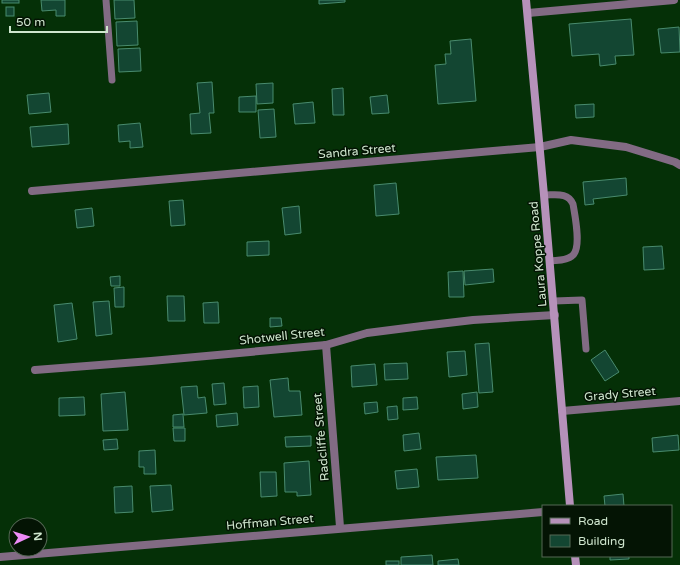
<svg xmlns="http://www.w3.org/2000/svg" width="680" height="565" font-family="'Varela Round',sans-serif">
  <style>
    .building { fill: #134632; stroke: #498b6e }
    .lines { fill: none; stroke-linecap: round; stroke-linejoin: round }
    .lane { stroke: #826b84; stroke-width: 7 }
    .street { stroke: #826b84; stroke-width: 8 }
    .secondary { stroke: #b691ba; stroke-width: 8 }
    .labels { text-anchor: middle; stroke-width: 3; stroke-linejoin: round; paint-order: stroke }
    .street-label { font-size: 12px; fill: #cfe6ce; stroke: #041404 }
  </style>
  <rect width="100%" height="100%" fill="#053007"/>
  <g class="building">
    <rect x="2" y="0" width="17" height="3"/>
    <polygon points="41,0 65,0 65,16 56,16 56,10 42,11"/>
    <polygon points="114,0 134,0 135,18 115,19"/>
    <polygon points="319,0 345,0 345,2 319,4"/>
    <rect x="6" y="7" width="8" height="9"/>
    <polygon points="631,19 634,55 615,56 616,64 600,66 599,54 572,56 569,24"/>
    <polygon points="137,21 138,45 117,46 116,22"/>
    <polygon points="679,27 680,52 661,53 658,29"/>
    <polygon points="471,39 476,101 438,104 435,65 446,64 445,54 451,54 450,41"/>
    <polygon points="140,48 141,71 119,72 118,49"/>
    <polygon points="212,82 214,113 209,113 211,133 191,134 190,114 200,113 197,83"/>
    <polygon points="273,83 273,103 257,104 256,84"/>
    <polygon points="343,88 344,115 333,115 332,89"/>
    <polygon points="49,93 51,112 29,114 27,95"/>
    <polygon points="387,95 389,113 372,114 370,97"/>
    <polygon points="256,96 256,112 239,112 239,97"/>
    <polygon points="313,102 315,123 295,124 293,104"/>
    <polygon points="594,104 594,117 576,118 575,105"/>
    <polygon points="274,109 276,137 260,138 258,110"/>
    <polygon points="140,123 143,147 130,148 130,141 119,142 118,125"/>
    <polygon points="68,124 69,144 32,147 30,127"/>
    <polygon points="626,178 627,195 593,199 594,204 585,205 583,182"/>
    <polygon points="396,183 399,214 376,216 374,185"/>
    <polygon points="183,200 185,225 171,226 169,201"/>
    <polygon points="299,206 301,233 285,235 282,208"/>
    <polygon points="92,208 94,226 77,228 75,210"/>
    <polygon points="269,241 269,255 247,256 247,242"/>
    <polygon points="662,246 664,269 644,270 643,247"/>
    <polygon points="493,269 494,282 465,285 464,271"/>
    <polygon points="463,271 464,297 449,297 448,272"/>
    <polygon points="120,276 120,286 111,286 110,277"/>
    <polygon points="124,287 124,307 115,307 114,288"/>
    <polygon points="167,296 184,296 185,321 168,321"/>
    <polygon points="109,301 112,334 96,336 93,302"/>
    <polygon points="218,302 219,323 204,323 203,303"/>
    <polygon points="72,303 77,339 58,342 54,305"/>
    <polygon points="270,318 281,318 282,326 270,327"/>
    <polygon points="489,343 493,392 479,393 475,344"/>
    <polygon points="605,350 619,372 605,381 591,360"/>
    <polygon points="465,351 467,375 449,377 447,352"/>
    <polygon points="407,363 408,379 385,380 384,364"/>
    <polygon points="375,364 377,385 352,387 351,366"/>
    <polygon points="288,378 289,391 300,391 302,415 274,417 270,380"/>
    <polygon points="224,383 226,404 214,405 212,384"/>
    <polygon points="197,386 198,398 205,397 207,413 184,415 181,387"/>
    <polygon points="258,386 259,407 244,408 243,387"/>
    <polygon points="125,392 128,430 103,431 101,394"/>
    <polygon points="477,392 478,407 463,409 462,394"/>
    <polygon points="84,397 85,415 59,416 59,398"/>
    <polygon points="417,397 418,409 403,410 403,398"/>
    <polygon points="377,402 378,412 365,414 364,403"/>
    <polygon points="397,406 398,419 388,420 387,407"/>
    <polygon points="237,413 238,425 217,427 216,415"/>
    <polygon points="183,414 184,427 173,427 173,415"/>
    <polygon points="173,428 185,428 185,441 174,441"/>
    <polygon points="419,433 421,449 404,451 403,435"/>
    <polygon points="678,435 679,450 653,452 652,438"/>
    <polygon points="311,436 311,446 286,447 285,437"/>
    <polygon points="117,439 118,449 104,450 103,440"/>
    <polygon points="155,450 156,474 144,474 144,467 139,467 139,451"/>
    <polygon points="476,455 478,478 438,480 436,457"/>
    <polygon points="309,461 311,495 297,496 297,492 285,492 284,463"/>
    <polygon points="417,469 419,487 397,489 395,471"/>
    <polygon points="260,472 276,472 277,496 261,497"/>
    <polygon points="171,485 173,510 152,512 150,486"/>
    <polygon points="132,486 133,512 115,513 114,487"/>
    <polygon points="623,494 624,506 605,506 604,496"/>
    <polygon points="432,555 433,565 401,565 401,557"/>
    <polygon points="610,556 629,556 629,559 610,560"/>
    <polygon points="458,559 459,565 438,565 438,561"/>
    <rect x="386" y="561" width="13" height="4"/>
  </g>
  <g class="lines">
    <g class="lane">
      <polyline points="106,0 112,80"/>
      <path d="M544,195C556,195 568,192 573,204C575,216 582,249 572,256C566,261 557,260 550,261"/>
      <polyline points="554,301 582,300 586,349"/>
    </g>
    <g class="street">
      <polyline points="528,13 674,0"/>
      <polyline points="32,191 540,147 571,140 626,147 675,162 680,165"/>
      <polyline points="326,345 340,527"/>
      <polyline points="35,370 151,361 326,345 367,333 422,326 473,320 555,315"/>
      <polyline points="562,411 680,401"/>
      <path d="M0,557C181,543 362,526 543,512"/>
    </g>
    <g class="secondary">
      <polyline points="526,0 544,195 570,506"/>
      <polyline points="575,556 576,565"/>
    </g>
  </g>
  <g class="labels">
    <g class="street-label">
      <text transform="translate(357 151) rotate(-5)" y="4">Sandra Street</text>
      <text transform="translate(538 254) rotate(-95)" y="4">Laura Koppe Road</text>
      <text transform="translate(282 336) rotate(-6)" y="4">Shotwell Street</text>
      <text transform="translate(620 394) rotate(-5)" y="4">Grady Street</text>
      <text transform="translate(321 437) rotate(-95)" y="4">Radcliffe Street</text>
      <text transform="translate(270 522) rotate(-5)" y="4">Hoffman Street</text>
    </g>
  </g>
  <rect x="542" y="505" width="130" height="52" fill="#041404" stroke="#556855"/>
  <rect x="550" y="518" width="20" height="6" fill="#b691ba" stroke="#556855"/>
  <text x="578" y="525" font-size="12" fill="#cfe6ce">Road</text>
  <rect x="550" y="535" width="20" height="12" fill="#134632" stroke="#556855"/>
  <text x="578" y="545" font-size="12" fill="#cfe6ce">Building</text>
  <g transform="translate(28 537) rotate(86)"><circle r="19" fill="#041404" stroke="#556855"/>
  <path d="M0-3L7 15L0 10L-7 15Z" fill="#ee8bf8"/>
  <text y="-6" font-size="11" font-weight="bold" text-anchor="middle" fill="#cfe6ce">N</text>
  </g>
  <path d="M10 26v6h97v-6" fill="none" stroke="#cfe6ce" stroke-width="2"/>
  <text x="16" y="26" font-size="12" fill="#cfe6ce" stroke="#041404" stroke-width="3" paint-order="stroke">50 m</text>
</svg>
